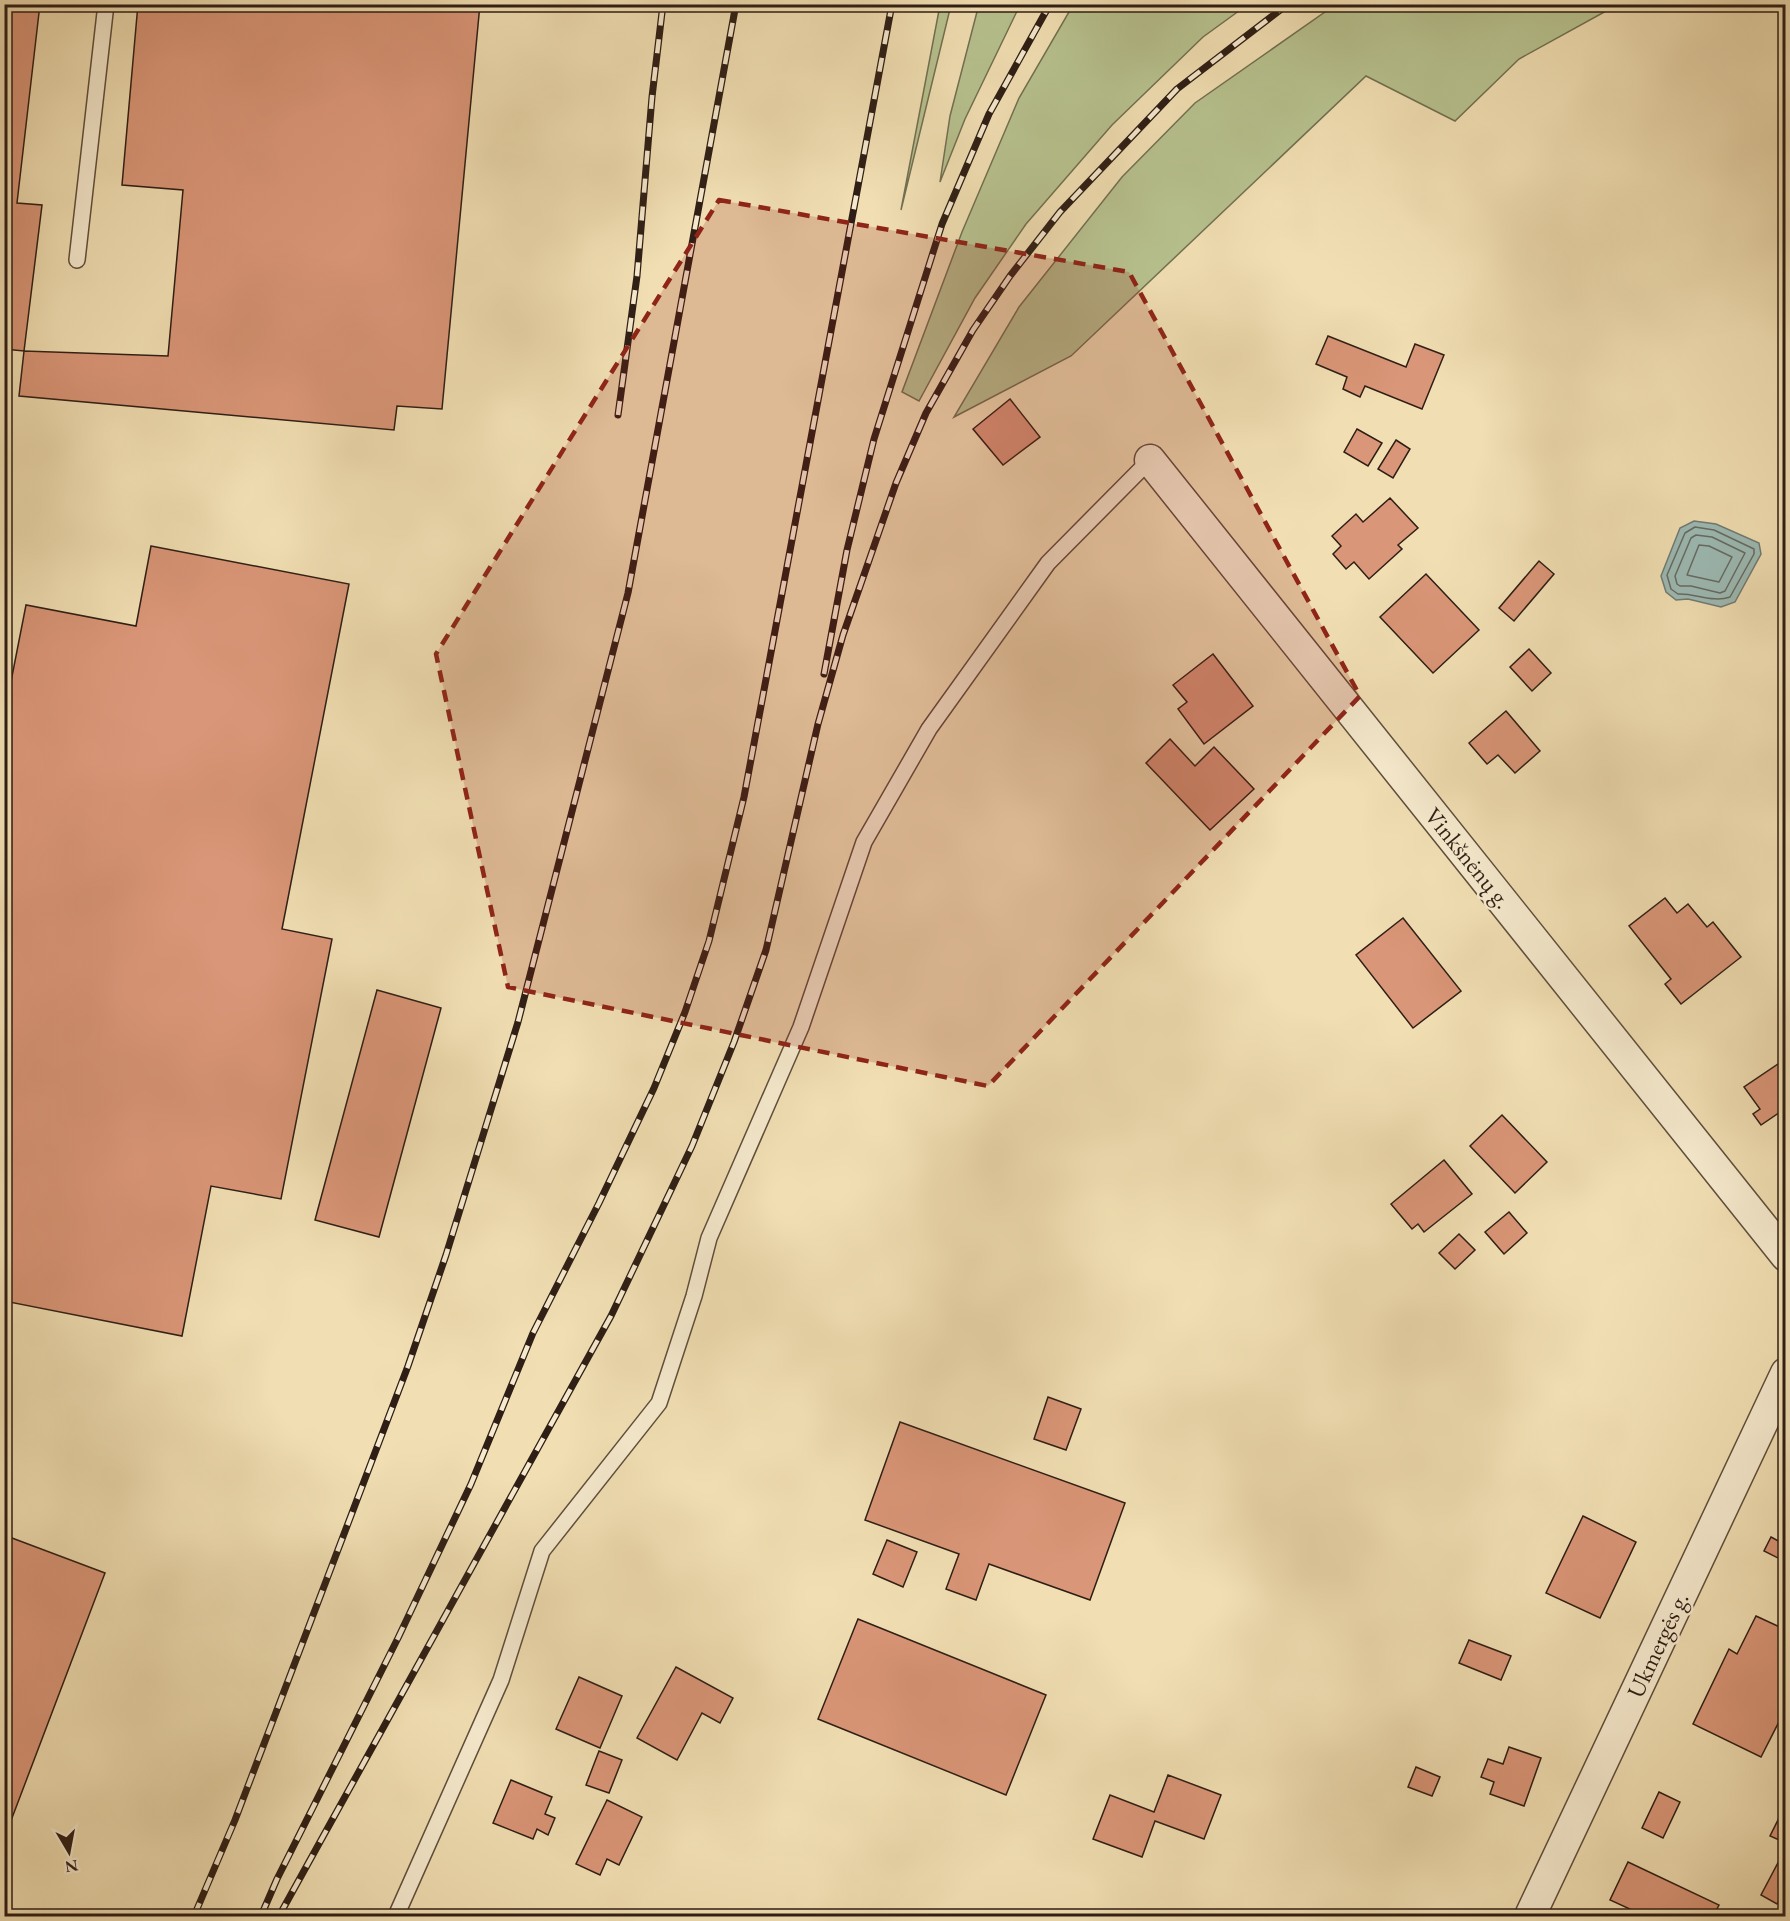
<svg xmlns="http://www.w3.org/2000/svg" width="1790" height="1921" font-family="'EB Garamond',serif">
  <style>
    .green { fill: #b7c28f; stroke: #727052; stroke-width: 1.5 }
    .water { fill: #9dbbb5; stroke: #717c75; stroke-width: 1.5 }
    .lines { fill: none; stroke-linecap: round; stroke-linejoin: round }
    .shore { stroke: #666c65; stroke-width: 1.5 }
    .building { fill: #da9678; stroke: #2e1e15; stroke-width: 1.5 }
    .lane-casing { stroke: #5f4e3c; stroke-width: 18 }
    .street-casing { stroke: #5f4e3c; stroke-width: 33 }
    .lane { stroke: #f6eace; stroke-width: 15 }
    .street { stroke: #f6eace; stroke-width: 30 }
    .rail-casing { stroke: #2e1e15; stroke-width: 7 }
    .rail { stroke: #f6eace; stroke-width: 4.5; stroke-dasharray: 14; stroke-linecap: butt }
    .marked { fill: #8f2418; fill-opacity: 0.2; stroke: #8f2418; stroke-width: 4.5; stroke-dasharray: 12 8; stroke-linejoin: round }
    .labels { text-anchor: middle; stroke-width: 5; stroke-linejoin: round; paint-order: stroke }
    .street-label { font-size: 24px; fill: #2e1e15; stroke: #f6eace }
  </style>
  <rect width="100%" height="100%" fill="#f1dfb3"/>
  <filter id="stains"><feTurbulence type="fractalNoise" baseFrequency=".00333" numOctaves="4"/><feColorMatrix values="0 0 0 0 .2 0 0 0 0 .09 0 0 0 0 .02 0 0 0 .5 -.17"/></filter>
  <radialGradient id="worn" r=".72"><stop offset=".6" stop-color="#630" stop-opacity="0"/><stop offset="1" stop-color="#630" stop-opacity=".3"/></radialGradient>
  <g class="green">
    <polygon points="979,4 1020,5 965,119 940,182 950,116"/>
    <polygon points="940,5 951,5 901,210"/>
    <polygon points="1073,5 1247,5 1203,37 1112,125 1026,224 975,298 919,401 902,392 962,232 1019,98"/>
    <polygon points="1335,5 1617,5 1519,59 1455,121 1366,76 1071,356 954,417 1019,307 1122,177 1195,103"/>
  </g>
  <polygon class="water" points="1694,521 1716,524 1759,543 1761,554 1735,602 1721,607 1688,599 1676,600 1666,592 1661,576 1680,528"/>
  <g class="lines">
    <g class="shore">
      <path d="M1695,527L1714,530L1754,549V554L1730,597C1713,603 1695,593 1678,594L1671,589L1667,575L1685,533Z"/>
      <polygon points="1696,535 1712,537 1745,553 1725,591 1720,593 1691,586 1680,586 1677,584 1675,576 1691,538"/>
      <polygon points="1699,545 1709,546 1732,557 1719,582 1687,575"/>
    </g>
  </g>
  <g class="building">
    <polygon points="4,4 40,4 17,203 42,205 24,351 4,349"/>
    <polygon points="138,4 480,4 442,409 397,406 394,430 19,396 24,351 168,356 183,190 122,185"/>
    <polygon points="1328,336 1406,367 1415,344 1444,355 1422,409 1365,386 1360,397 1343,389 1347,377 1316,364"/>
    <polygon points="1010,399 1040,437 1003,465 973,429"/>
    <polygon points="1357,429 1382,443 1368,466 1344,452"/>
    <polygon points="1396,440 1410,449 1393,478 1378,469"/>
    <polygon points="1390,498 1418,528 1398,545 1402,549 1369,579 1354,562 1346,569 1333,554 1341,546 1332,536 1356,514 1363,522"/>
    <polygon points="151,546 349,584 282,929 332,939 281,1199 211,1186 182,1336 4,1301 4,717 26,605 136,626"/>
    <polygon points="1539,561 1554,574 1514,621 1499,608"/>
    <polygon points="1426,574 1479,630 1433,673 1380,617"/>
    <polygon points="1529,649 1551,673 1532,691 1510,667"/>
    <polygon points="1213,654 1253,706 1204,744 1178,709 1187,702 1173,685"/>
    <polygon points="1506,711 1540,751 1515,773 1498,755 1487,764 1469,743"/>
    <polygon points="1170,739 1195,766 1214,747 1254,789 1210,830 1146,763"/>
    <polygon points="1665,898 1677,913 1688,904 1707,927 1713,922 1741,957 1681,1004 1665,984 1671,979 1629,926"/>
    <polygon points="1403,918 1461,991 1413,1028 1356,955"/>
    <polygon points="377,990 441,1008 379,1237 315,1220"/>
    <polygon points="1781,1062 1786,1069 1786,1108 1761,1125 1753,1114 1760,1109 1744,1087"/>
    <polygon points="1502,1115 1547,1162 1515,1193 1470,1146"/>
    <polygon points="1444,1160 1472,1194 1424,1232 1418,1224 1412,1229 1391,1204"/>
    <polygon points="1509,1212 1527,1233 1504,1254 1485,1232"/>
    <polygon points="1459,1234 1475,1250 1455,1269 1439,1253"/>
    <polygon points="1048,1397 1081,1409 1066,1450 1034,1439"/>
    <polygon points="900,1422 1125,1503 1090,1600 989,1564 976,1600 946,1589 959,1554 865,1520"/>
    <polygon points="1583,1516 1636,1542 1600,1618 1546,1593"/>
    <polygon points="4,1535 105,1573 4,1839"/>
    <polygon points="1771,1537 1786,1545 1786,1562 1764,1551"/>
    <polygon points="887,1540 917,1552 903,1587 873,1574"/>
    <polygon points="1756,1616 1786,1630 1786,1708 1761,1757 1693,1724 1729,1649 1737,1654"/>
    <polygon points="858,1619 1046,1695 1006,1795 818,1719"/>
    <polygon points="1469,1640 1511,1656 1501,1680 1459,1663"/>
    <polygon points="676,1667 733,1698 720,1723 702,1713 677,1760 637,1738"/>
    <polygon points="579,1677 622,1696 600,1748 556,1729"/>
    <polygon points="1509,1747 1541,1758 1524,1806 1490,1794 1494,1782 1481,1777 1488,1759 1503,1764"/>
    <polygon points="599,1751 622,1760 609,1793 586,1785"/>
    <polygon points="1416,1767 1440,1777 1432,1796 1408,1787"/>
    <polygon points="1168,1775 1221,1795 1204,1839 1155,1821 1142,1857 1093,1839 1110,1795 1154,1812"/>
    <polygon points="511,1780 552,1797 545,1814 555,1818 548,1835 537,1829 533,1839 493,1823"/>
    <polygon points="1659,1792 1680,1802 1663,1838 1642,1828"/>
    <polygon points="607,1800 642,1817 619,1865 607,1859 600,1875 576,1864"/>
    <polygon points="1784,1808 1786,1808 1786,1843 1770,1836"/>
    <polygon points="1780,1859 1786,1861 1786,1888 1777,1904 1761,1895"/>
    <polygon points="1628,1862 1719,1905 1713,1916 1645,1916 1610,1900"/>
  </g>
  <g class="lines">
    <g class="lane-casing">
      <g id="lane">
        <polyline points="77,260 106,4"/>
        <polyline points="396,1916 501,1680 542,1551 659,1403 694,1296 709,1238 801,1027 864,842 929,729 1048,563 1150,460"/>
      </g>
    </g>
    <g class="street-casing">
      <g id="street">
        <polyline points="1150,460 1786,1256"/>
        <polyline points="1530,1916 1786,1373"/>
      </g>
    </g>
    <use href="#lane" class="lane"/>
    <use href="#street" class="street"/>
    <g class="rail-casing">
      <g id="rail">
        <polyline points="618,415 637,276 652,97 663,4"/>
        <polyline points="824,674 847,550 874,439 942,224 989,114 1050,4"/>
        <polyline points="194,1916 235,1820 408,1366 446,1255 518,1022 628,593 736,4"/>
        <polyline points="261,1916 277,1879 398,1638 471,1484 533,1333 599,1203 654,1088 685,1012 709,941 744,797 892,4"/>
        <polyline points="279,1916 611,1316 692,1146 734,1042 766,950 818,724 843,635 896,483 926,413 973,330 1010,276 1060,212 1177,89 1288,4"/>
      </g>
    </g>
    <use href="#rail" class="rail"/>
  </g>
  <path class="marked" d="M719,200L1129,272L1360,696L988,1086L508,987L436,654Z"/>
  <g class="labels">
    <g class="street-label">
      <text transform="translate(1468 858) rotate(51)" y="8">Vinkšnėnų g.</text>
      <text transform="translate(1658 1645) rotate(-65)" y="8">Ukmergės g.</text>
    </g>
  </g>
  <rect width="1790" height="1921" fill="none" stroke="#f1dfb3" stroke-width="24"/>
  <rect x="6" y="6" width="1778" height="1909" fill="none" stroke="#2e1e15" stroke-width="3"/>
  <rect x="12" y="12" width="1766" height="1897" fill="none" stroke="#2e1e15" stroke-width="1.5"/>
  <g transform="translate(69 1852) rotate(170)" stroke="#f6eace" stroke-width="4.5" paint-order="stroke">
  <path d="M0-4.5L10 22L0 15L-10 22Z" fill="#2e1e15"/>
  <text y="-9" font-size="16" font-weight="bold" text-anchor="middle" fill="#2e1e15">N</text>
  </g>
  <rect width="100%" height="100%" filter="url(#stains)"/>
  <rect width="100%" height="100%" fill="url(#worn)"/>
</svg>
